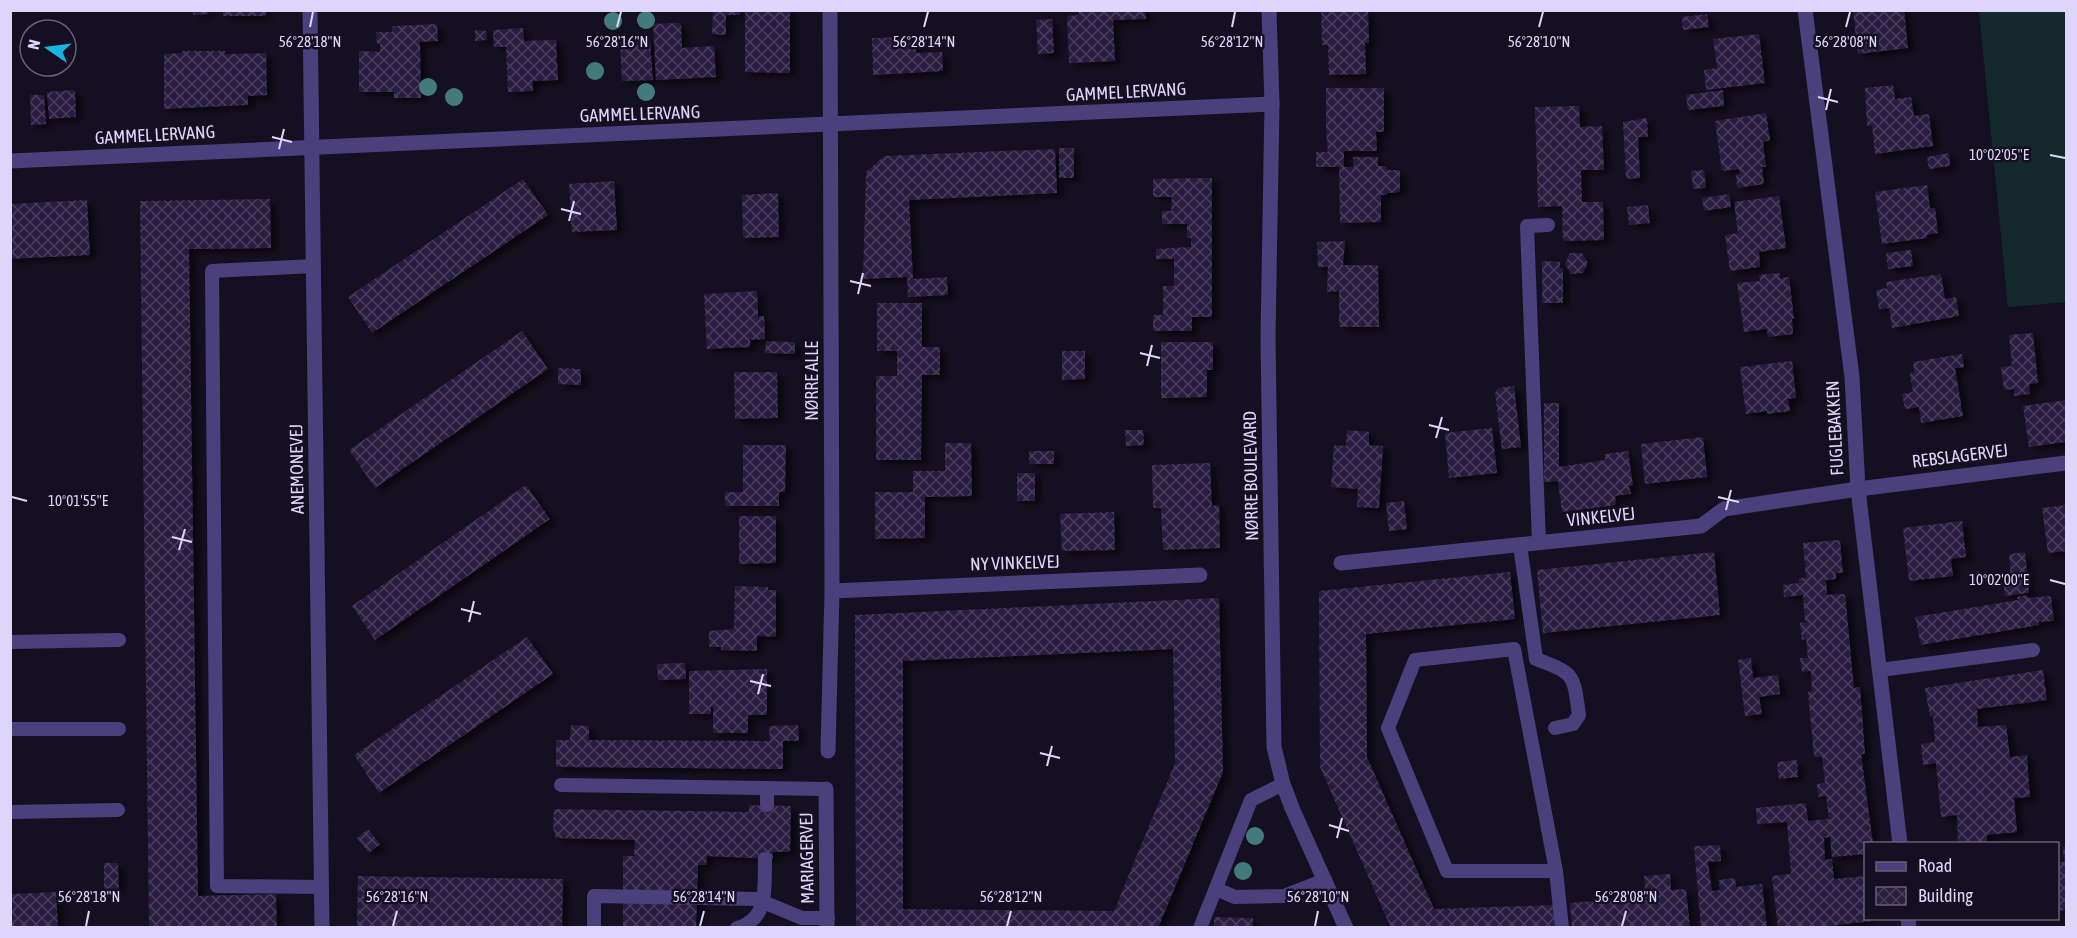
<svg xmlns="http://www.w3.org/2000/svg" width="2077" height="938" font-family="'Asap Condensed',sans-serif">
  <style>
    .garden { fill: #14292b }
    .building { fill: url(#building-cross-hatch); fill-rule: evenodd; filter: url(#shadow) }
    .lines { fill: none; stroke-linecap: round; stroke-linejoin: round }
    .service { stroke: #4a407c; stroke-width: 14 }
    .minor { stroke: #4a407c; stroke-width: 15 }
    .tertiary { stroke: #4a407c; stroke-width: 15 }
    .tree { fill: #437b7c }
    .ticks { fill: none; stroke: #ded5fb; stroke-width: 2 }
    .labels { text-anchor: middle; stroke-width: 5; stroke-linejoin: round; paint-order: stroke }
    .street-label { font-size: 18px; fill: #ded5fb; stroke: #151021 }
    .ticks-label { font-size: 15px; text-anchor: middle; fill: #ded5fb; stroke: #151021; stroke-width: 5; stroke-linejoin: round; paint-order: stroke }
  </style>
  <defs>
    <pattern id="building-cross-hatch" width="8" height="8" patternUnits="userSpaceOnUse" patternTransform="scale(1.5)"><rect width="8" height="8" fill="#291e40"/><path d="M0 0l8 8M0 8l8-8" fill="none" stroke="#483e5c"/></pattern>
    <filter id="shadow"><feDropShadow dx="6" dy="4" stdDeviation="3" flood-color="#0009"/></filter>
  </defs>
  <rect width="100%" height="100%" fill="#151021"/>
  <polygon class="garden" points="1979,11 2066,11 2066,302 2008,307"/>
  <g class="building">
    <polygon points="193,10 208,10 208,14 193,15"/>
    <rect x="223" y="10" width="43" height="6"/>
    <polygon points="713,10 740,10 740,15 726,15 726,35 712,34"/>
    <polygon points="745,10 790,10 790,73 745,72"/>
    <polygon points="1078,10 1145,10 1146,19 1113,20 1115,61 1069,63 1067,16 1079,15"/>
    <polygon points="1321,10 1368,10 1369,43 1365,43 1366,74 1329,75 1328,45 1322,45"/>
    <polygon points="1862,10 1904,10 1908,48 1858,54 1853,12"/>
    <polygon points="1707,14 1709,27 1683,30 1682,17"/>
    <polygon points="1052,19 1054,53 1038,54 1036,20"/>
    <polygon points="681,23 682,48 714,46 716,77 656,80 653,24"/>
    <polygon points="437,24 438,41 420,42 421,98 394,98 394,92 359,92 359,51 380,52 380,43 377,44 376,32 392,32 393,26"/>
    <polygon points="523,28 524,41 556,40 558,80 533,81 533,91 508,92 506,47 494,47 493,30"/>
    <polygon points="475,30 486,31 487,40 475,41"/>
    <polygon points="1759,34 1765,83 1706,90 1704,70 1717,68 1713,39"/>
    <polygon points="915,37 916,53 942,52 943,71 873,75 872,38"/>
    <polygon points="650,40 653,80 622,81 620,41"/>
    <polygon points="182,51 225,51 225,54 266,53 267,95 248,96 248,105 164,109 164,54 182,53"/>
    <polygon points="1893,85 1895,99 1911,97 1914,116 1929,114 1933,146 1875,154 1872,126 1867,126 1865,88"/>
    <polygon points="1326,88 1384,88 1384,132 1376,132 1377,151 1344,151 1344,167 1354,167 1353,157 1378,157 1378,166 1386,166 1387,170 1400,170 1400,192 1387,193 1387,195 1381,195 1381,222 1340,223 1339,167 1316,167 1316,152 1328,152 1326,132"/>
    <polygon points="75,90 76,117 49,119 47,92"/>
    <polygon points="1723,90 1724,106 1688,110 1686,95"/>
    <polygon points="30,95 44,95 46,124 31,125"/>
    <polygon points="1579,106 1580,127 1602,126 1604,170 1581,170 1582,202 1603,202 1604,240 1563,241 1562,206 1538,207 1535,107"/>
    <polygon points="1766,113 1770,140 1763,142 1766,167 1762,167 1764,184 1737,188 1736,175 1740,174 1739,169 1722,171 1715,121"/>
    <polygon points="1647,118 1648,137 1638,137 1640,178 1626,179 1623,122"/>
    <rect x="1059" y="148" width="15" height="30"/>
    <polygon points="1055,149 1057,193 909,200 913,279 947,277 948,295 908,297 907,277 863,279 866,172 884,156"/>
    <polygon points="1949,153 1950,166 1929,169 1927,157"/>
    <polygon points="1704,170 1706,188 1693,189 1691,171"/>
    <polygon points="1212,178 1212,317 1192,317 1192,331 1153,331 1153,315 1163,315 1163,286 1174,286 1174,259 1156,259 1156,249 1191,247 1191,238 1187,238 1187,224 1162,224 1162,211 1171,211 1172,197 1153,197 1153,179"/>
    <polygon points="523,179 548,215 372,333 348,297"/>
    <polygon points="614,181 617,230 572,232 569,184"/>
    <polygon points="1927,185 1930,208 1935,208 1938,233 1927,235 1927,238 1882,244 1875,192"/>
    <polygon points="778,193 779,237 743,238 742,195"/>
    <polygon points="1729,194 1731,207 1704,211 1702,198"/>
    <polygon points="1779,196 1786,248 1759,252 1760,267 1730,271 1725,235 1738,233 1734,202"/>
    <polygon points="270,199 271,248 189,249 198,896 276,894 277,928 149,928 140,201"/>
    <polygon points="87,200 90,255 10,259 10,204"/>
    <polygon points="1648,205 1650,223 1629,225 1627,207"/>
    <polygon points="1345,241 1343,265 1378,265 1379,327 1339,327 1339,291 1327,292 1328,267 1318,267 1317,242"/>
    <polygon points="1911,250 1913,266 1888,269 1886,253"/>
    <polygon points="1570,253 1582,253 1588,263 1583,273 1571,274 1565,264"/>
    <polygon points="1542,261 1560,262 1560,268 1563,268 1563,303 1542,303"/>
    <polygon points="1780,273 1780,278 1789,277 1794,319 1792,319 1793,334 1768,337 1767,329 1744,332 1737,283 1760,281 1759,275"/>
    <polygon points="1941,274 1945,299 1956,297 1959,316 1892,328 1889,308 1879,309 1876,290 1887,288 1886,282"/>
    <polygon points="757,291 758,317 764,316 765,339 750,340 750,347 707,349 704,294"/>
    <polygon points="877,303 922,303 922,347 940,347 940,375 922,375 921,460 876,460 876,376 897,376 897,351 877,351"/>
    <polygon points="522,331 548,369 375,488 349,450"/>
    <polygon points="2033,333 2038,383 2029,384 2030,394 2014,396 2014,389 2004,390 2001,367 2012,366 2009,335"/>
    <polygon points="766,341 795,342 795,354 765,353"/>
    <polygon points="1161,342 1213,342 1213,370 1207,370 1207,397 1161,398"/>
    <polygon points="1062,351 1085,351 1085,379 1062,380"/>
    <polygon points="1962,354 1964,367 1955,368 1963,416 1921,423 1919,407 1905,409 1902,394 1913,392 1910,373 1914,372 1913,362"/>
    <polygon points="1792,361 1796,398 1788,399 1790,411 1767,414 1767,411 1746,414 1740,367"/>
    <polygon points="558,368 581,369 581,385 558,384"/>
    <polygon points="734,372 777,372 778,418 735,419"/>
    <polygon points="1514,386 1521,447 1502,449 1495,393 1498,388"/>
    <polygon points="2066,400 2066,442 2029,447 2023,406"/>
    <polygon points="1544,403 1559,403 1559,467 1605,460 1605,454 1628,451 1633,486 1629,486 1631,494 1615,496 1616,505 1562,512 1558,481 1544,482"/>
    <polygon points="1492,428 1497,473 1449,478 1445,433"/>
    <polygon points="1125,430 1143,430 1144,445 1126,446"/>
    <polygon points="1347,430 1369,432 1369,445 1383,446 1379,508 1357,507 1358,489 1331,487 1334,445 1346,446"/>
    <polygon points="1703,437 1707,477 1645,484 1641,444"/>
    <polygon points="945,443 971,443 972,496 925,497 925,538 875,539 875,492 913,492 913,471 945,471"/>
    <polygon points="743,445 786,445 785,492 779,492 779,506 725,506 725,492 743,492"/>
    <rect x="1029" y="451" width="25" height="13"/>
    <polygon points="1210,463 1212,506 1219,505 1220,548 1163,550 1161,508 1153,508 1152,465"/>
    <rect x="1017" y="473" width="18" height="28"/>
    <polygon points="526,485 550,519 375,640 352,606"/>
    <polygon points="1404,501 1407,529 1389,531 1386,503"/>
    <polygon points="2066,505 2066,551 2048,553 2042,508"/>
    <polygon points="1114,512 1115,550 1062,551 1060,514"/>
    <polygon points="739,516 776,516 776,563 739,564"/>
    <polygon points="1962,521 1966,557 1951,559 1953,576 1909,581 1903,528"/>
    <polygon points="1840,540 1843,573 1836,573 1836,579 1826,580 1827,595 1845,594 1854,688 1860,687 1865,754 1861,754 1873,844 1866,844 1866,854 1832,857 1830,837 1824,838 1825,860 1832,859 1834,879 1866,876 1866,918 1872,918 1872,921 1812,928 1778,928 1772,876 1791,874 1787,822 1757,824 1756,808 1806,803 1808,821 1829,819 1826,796 1818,797 1817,784 1825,783 1822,757 1814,757 1808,692 1812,691 1811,671 1802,672 1800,658 1808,658 1806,639 1802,640 1800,623 1805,622 1803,595 1784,597 1783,585 1799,583 1799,578 1806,578 1803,543"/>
    <polygon points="1714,552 1720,615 1543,633 1537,570"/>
    <polygon points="2025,552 2029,593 2005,596 2003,580 2011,578 2009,554"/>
    <polygon points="1510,572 1515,619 1366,634 1367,757 1434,909 1555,905 1557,928 1391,928 1320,767 1319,591"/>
    <polygon points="735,586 768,587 768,590 776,590 776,637 757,636 757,651 721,650 721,647 709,647 709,631 734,629"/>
    <polygon points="2027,595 2028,598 2051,596 2054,621 2038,622 2039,625 1921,645 1915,617 2018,600 2017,597"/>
    <path d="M1219,598L1223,772L1158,928H856L855,615ZM1173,649L1175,763L1114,911L903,909V661Z"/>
    <polygon points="527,637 553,674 379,793 354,755"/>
    <polygon points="1751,658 1753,678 1778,675 1780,694 1759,697 1762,714 1745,716 1738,660"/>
    <polygon points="685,663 686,679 658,680 657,664"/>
    <polygon points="767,669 767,715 748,715 748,733 713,733 713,707 711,707 711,714 689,714 689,671"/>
    <polygon points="2043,670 2047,700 1977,709 1978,727 2006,725 2010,757 2027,755 2030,797 2014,798 2017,832 1987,835 1987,844 1958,844 1957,815 1941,817 1936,763 1923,765 1921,744 1935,742 1933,716 1930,717 1925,688"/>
    <polygon points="571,725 589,726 589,740 770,741 769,726 798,725 799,741 783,741 783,769 556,767 556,740 570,740"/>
    <polygon points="1797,760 1798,777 1779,779 1777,762"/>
    <polygon points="749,805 791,806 790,852 773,852 773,859 707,856 706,865 698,865 696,928 623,928 623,856 634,856 635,840 556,838 553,827 554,809 749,812"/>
    <polygon points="368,829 380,844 369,853 357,838"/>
    <polygon points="1720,845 1721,861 1708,862 1712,891 1720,890 1719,880 1735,878 1736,887 1762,884 1767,928 1701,928 1694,846"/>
    <polygon points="2066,846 2066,910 2058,911 2058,862 2064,862 2063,847"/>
    <polygon points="104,863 118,863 119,891 104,892"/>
    <polygon points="1670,874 1671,890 1686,889 1690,928 1572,928 1570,903 1640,897 1640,893 1645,892 1644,876"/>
    <polygon points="358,876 563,879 562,928 357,928"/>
    <polygon points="56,892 58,928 10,928 10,894"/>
    <polygon points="1214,917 1253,918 1253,928 1214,928"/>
  </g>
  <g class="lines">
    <g class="service">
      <polyline points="314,266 212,271 217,886 320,887"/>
      <polyline points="1539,543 1527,226 1548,225"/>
      <path d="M1520,545L1536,659C1576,674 1573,674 1579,715L1573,724L1555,728"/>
      <polyline points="10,642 119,640"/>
      <polyline points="1880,670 2033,650"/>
      <polyline points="10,729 119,729"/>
      <polyline points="561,785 826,789"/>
      <polyline points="767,805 767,788"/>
      <polyline points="10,812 118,810"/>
      <polyline points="1556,871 1447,871 1388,728 1415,660 1514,649 1556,871 1562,928"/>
      <polyline points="1216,889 1235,897 1284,896 1325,880"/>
      <polyline points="594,928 594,896 756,899 802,918 828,918"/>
      <path d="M737,928C770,919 764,886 765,859"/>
      <polyline points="1200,928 1251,800 1283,784"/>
    </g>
    <g class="minor">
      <polyline points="310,10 322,928"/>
      <polyline points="1805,10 1852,377 1858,489 1900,844"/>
      <polyline points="10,161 1272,104"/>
      <polyline points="1341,563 1701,526 1724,509 1858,489 2066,463"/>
      <polyline points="832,591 1200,575"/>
      <polyline points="828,751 832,591 830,10"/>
      <polyline points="826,789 827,928"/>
      <polyline points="1908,918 1909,928"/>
    </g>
    <polyline class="tertiary" points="1269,10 1272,104 1268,337 1274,747 1283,784 1292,808 1346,928"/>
  </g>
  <g class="tree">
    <circle cx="646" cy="20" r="9"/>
    <circle cx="613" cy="21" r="9"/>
    <circle cx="595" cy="71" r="9"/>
    <circle cx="428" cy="87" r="9"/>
    <circle cx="646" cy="92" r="9"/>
    <circle cx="454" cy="97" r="9"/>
    <circle cx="1255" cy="836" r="9"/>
    <circle cx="1243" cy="871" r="9"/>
  </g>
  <path class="ticks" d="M310,27L313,12M617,27L621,12M924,27L928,12M1232,27L1235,12M1539,27L1543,12M1846,27L1850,12M1818,97L1838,102M1826,110L1831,89M272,137L292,142M279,149L284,129M2050,155L2065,158M561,209L581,214M569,221L574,201M850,281L871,286M858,294L863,273M1140,353L1160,358M1147,366L1152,345M1429,425L1449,430M1436,438L1442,417M12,497L27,501M1718,497L1739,502M1726,510L1731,490M172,537L192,542M179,550L185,529M2050,580L2065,584M461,609L481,614M469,622L474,601M750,681L771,686M758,694L763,674M1040,753L1060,758M1047,766L1052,746M1329,825L1349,831M1337,838L1342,818M86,926L89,911M393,926L397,911M700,926L704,911M1007,926L1011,911M1315,926L1318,911M1622,926L1626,911"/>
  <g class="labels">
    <g class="street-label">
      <text transform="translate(1126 92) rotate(-3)" y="6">GAMMEL LERVANG</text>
      <text transform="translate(640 114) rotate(-2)" y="6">GAMMEL LERVANG</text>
      <text transform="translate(155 135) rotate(-3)" y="6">GAMMEL LERVANG</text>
      <text transform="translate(812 381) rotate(-90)" y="6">NØRRE ALLE</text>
      <text transform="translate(1835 428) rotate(-93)" y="6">FUGLEBAKKEN</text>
      <text transform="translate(1960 456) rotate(-7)" y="6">REBSLAGERVEJ</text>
      <text transform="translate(297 469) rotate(-91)" y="6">ANEMONEVEJ</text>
      <text transform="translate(1251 476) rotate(-91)" y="6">NØRRE BOULEVARD</text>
      <text transform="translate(1601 517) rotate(-6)" y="6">VINKELVEJ</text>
      <text transform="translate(1015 563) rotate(-2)" y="6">NY VINKELVEJ</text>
      <text transform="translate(807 858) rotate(-91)" y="6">MARIAGERVEJ</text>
    </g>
  </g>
  <g class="ticks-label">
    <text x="310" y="47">56°28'18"N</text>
    <text x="617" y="47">56°28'16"N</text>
    <text x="924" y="47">56°28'14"N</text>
    <text x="1232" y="47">56°28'12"N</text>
    <text x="1539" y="47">56°28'10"N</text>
    <text x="1846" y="47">56°28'08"N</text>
    <text x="1999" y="160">10°02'05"E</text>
    <text x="78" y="506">10°01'55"E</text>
    <text x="1999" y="585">10°02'00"E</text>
    <text x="89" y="902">56°28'18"N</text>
    <text x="397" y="902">56°28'16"N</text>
    <text x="704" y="902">56°28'14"N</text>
    <text x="1011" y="902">56°28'12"N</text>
    <text x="1318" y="902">56°28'10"N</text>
    <text x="1626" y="902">56°28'08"N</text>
  </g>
  <rect width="2077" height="938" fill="none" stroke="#ded5fb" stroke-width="24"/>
  <rect x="1864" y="842" width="195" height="78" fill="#151021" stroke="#655f78" stroke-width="1.5"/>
  <rect x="1876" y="862" width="30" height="9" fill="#4a407c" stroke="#655f78" stroke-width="1.5"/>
  <text x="1918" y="872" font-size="18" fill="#ded5fb">Road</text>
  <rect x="1876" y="887" width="30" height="18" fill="url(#building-cross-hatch)" stroke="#655f78" stroke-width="1.5"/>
  <text x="1918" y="902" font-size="18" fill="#ded5fb">Building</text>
  <g transform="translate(48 48) rotate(284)"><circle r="28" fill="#151021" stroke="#655f78" stroke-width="1.5"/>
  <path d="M0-4.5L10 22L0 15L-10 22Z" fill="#17b5e4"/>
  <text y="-9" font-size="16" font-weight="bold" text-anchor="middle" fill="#ded5fb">N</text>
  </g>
</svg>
